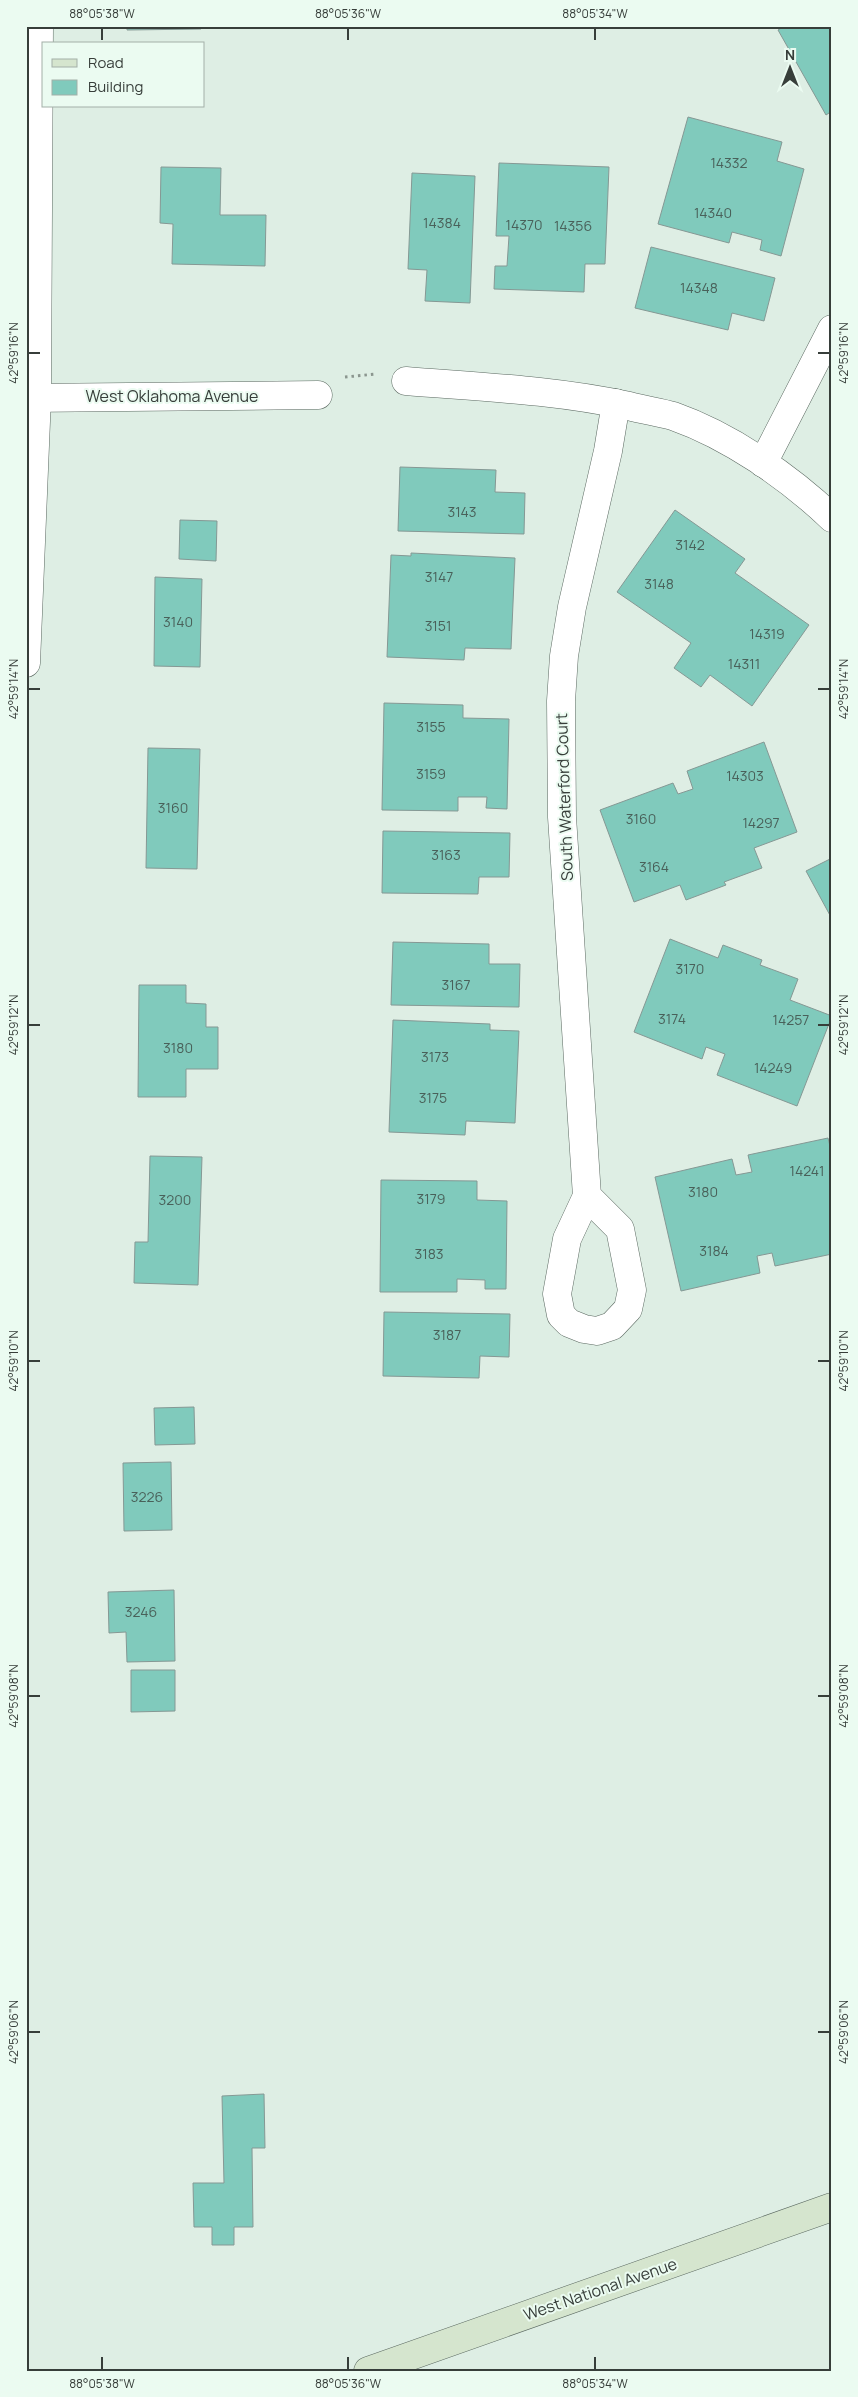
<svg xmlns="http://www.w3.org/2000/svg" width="858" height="2397" font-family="Manrope,sans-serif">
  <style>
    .building { fill: #80cabc; stroke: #859894 }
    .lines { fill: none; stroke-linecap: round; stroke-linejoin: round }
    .minor-casing { stroke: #5b6961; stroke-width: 29 }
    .secondary-casing { stroke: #5b6961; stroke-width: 29 }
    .path { stroke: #8b968f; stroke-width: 3; stroke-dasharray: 2.5 4; stroke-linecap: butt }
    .minor { stroke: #fff; stroke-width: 28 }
    .secondary { stroke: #d5e5ce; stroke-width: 28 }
    .ticks { fill: none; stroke: #373e3a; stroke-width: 2 }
    .labels { text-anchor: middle; stroke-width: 4; stroke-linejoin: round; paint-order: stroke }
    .number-label { font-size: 14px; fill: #49615a }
    .street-label { font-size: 16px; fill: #373e3a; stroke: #ebfbf1 }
    .neatline { fill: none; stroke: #373e3a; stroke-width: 2 }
    .ticks-label { font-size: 12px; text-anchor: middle; fill: #373e3a }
  </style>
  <rect width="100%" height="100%" fill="#deeee4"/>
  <g class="building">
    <polygon points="127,26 201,26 201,29 127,30"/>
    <polygon points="785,26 832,26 832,111 826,115 778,30"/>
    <polygon points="688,117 782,142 777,161 804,169 781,256 760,250 762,240 732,232 729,243 658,224"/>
    <polygon points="499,163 609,167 605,264 585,264 584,292 494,289 495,266 507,266 509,236 496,236"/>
    <polygon points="161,167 221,168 220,215 266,215 265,266 172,264 173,224 160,223"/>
    <polygon points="412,173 475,176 470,303 425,301 427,270 408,269"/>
    <polygon points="651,247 775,278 764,321 732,313 728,330 635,308"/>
    <polygon points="400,467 496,470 495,492 525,493 524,534 398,531"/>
    <polygon points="675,510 745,559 735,573 809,625 752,706 710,675 701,687 674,668 691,643 617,592"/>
    <polygon points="180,520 217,521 216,561 179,559"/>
    <polygon points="411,553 515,558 511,649 465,648 464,660 387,657 391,555 411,556"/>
    <polygon points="155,577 202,579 200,667 154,666"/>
    <polygon points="384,703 463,705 463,718 509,719 507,809 486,808 487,797 458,797 458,811 382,810"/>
    <polygon points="764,742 797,832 754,848 762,868 724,882 726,885 686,900 680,885 634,902 600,810 673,783 678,794 693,789 687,771"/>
    <polygon points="148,748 200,749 197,869 146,868"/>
    <polygon points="383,831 510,833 509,877 479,877 478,894 382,893"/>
    <polygon points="832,858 832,919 806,871"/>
    <polygon points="670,939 718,958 723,945 762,960 760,965 798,979 790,1000 832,1016 797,1106 717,1075 725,1054 706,1047 702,1059 634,1032"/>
    <polygon points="393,942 489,944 489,964 520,964 519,1007 391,1005"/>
    <polygon points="139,985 186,985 186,1003 206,1004 206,1027 218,1027 218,1069 186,1069 186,1097 138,1097"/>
    <polygon points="393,1020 490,1024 490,1030 519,1031 515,1123 466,1121 465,1135 389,1132"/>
    <polygon points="828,1138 832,1154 832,1254 775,1266 772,1253 757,1256 760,1273 681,1291 655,1177 732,1159 736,1175 752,1172 748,1155"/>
    <polygon points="150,1156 202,1157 198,1285 134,1283 135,1242 148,1242"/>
    <polygon points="381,1180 477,1181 477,1200 507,1201 506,1289 485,1289 485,1280 457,1279 457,1292 380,1292"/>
    <polygon points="384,1312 510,1314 509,1357 480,1356 479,1378 383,1376"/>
    <polygon points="194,1407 195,1444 155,1445 154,1408"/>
    <polygon points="171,1462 172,1530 124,1531 123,1463"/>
    <polygon points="174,1590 175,1661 127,1662 126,1632 109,1633 108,1592"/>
    <polygon points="131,1670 175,1670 175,1711 131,1712"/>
    <polygon points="264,2094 265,2148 252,2148 253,2227 234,2227 234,2245 212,2245 212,2227 194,2227 193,2183 224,2183 222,2096"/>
  </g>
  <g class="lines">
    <g class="minor-casing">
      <g id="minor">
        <path d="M406,381C480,387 556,390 629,406C643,410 659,412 673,416C730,436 789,477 832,518"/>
        <polyline points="26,398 318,395"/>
        <polyline points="763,463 832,329"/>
        <polyline points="26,663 37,397 39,26"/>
        <polyline points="587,1196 620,1229 632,1290 628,1309 612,1326 597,1331 584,1329 569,1323 561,1315 557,1294 567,1239 587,1196 562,817 561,701 564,656 572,607 608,451 616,403"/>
      </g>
    </g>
    <g class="secondary-casing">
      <polyline id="secondary" points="368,2371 832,2207"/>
    </g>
    <polyline class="path" points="345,377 376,374"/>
    <use href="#minor" class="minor"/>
    <use href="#secondary" class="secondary"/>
  </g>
  <path class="ticks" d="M102,28V40M348,28V40M595,28V40M28,353H40M818,353H830M28,689H40M818,689H830M28,1025H40M818,1025H830M28,1361H40M818,1361H830M28,1696H40M818,1696H830M28,2032H40M818,2032H830M102,2357V2370M348,2357V2370M595,2357V2370"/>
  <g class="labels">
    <g class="number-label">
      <text x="729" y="168">14332</text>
      <text x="713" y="218">14340</text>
      <text x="442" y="228">14384</text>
      <text x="524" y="230">14370</text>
      <text x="573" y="231">14356</text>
      <text x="699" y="293">14348</text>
      <text x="462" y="517">3143</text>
      <text x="690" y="550">3142</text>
      <text x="439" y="582">3147</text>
      <text x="659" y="589">3148</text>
      <text x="178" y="627">3140</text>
      <text x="438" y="631">3151</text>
      <text x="767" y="639">14319</text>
      <text x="744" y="669">14311</text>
      <text x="431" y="732">3155</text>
      <text x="431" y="779">3159</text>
      <text x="745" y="781">14303</text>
      <text x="173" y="813">3160</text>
      <text x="641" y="824">3160</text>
      <text x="761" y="828">14297</text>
      <text x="446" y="860">3163</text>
      <text x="654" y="872">3164</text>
      <text x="690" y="974">3170</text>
      <text x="456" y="990">3167</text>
      <text x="672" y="1024">3174</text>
      <text x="791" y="1025">14257</text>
      <text x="178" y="1053">3180</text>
      <text x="435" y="1062">3173</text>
      <text x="773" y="1073">14249</text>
      <text x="433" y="1103">3175</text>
      <text x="807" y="1176">14241</text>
      <text x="703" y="1197">3180</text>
      <text x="431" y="1204">3179</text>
      <text x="175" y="1205">3200</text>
      <text x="714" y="1256">3184</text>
      <text x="429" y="1259">3183</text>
      <text x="447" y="1340">3187</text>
      <text x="147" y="1502">3226</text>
      <text x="141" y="1617">3246</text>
    </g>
    <g class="street-label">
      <text x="172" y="402">West Oklahoma Avenue</text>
      <text transform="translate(564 797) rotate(-92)" y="6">South Waterford Court</text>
      <text transform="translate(600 2289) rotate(-19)" y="6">West National Avenue</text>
    </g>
  </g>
  <rect width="858" height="2397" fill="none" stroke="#ebfbf1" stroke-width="55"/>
  <rect x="42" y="42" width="162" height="65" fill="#ebfbf1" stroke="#a3afa8"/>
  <rect x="52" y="59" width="25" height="8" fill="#d5e5ce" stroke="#a3afa8"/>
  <text x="88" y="68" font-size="15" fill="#373e3a">Road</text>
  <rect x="52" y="80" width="25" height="15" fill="#80cabc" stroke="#a3afa8"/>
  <text x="88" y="92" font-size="15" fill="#373e3a">Building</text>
  <g transform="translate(790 68)" stroke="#ebfbf1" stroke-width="4" paint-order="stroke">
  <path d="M0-4L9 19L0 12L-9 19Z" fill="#373e3a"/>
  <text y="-8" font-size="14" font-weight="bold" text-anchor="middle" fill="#373e3a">N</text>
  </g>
  <rect x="28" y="28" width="802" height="2342" class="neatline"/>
  <g class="ticks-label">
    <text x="102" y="18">88°05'38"W</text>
    <text x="348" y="18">88°05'36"W</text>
    <text x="595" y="18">88°05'34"W</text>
    <text transform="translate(14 353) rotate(-90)" y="4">42°59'16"N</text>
    <text transform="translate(844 353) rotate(-90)" y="4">42°59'16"N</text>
    <text transform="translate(14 689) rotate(-90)" y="4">42°59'14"N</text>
    <text transform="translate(844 689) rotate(-90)" y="4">42°59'14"N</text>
    <text transform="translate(14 1025) rotate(-90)" y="4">42°59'12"N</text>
    <text transform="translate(844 1025) rotate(-90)" y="4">42°59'12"N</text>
    <text transform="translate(14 1361) rotate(-90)" y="4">42°59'10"N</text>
    <text transform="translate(844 1361) rotate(-90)" y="4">42°59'10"N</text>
    <text transform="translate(14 1696) rotate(-90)" y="4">42°59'08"N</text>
    <text transform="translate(844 1696) rotate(-90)" y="4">42°59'08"N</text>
    <text transform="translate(14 2032) rotate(-90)" y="4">42°59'06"N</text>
    <text transform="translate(844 2032) rotate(-90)" y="4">42°59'06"N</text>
    <text x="102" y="2388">88°05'38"W</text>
    <text x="348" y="2388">88°05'36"W</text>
    <text x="595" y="2388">88°05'34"W</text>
  </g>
</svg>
